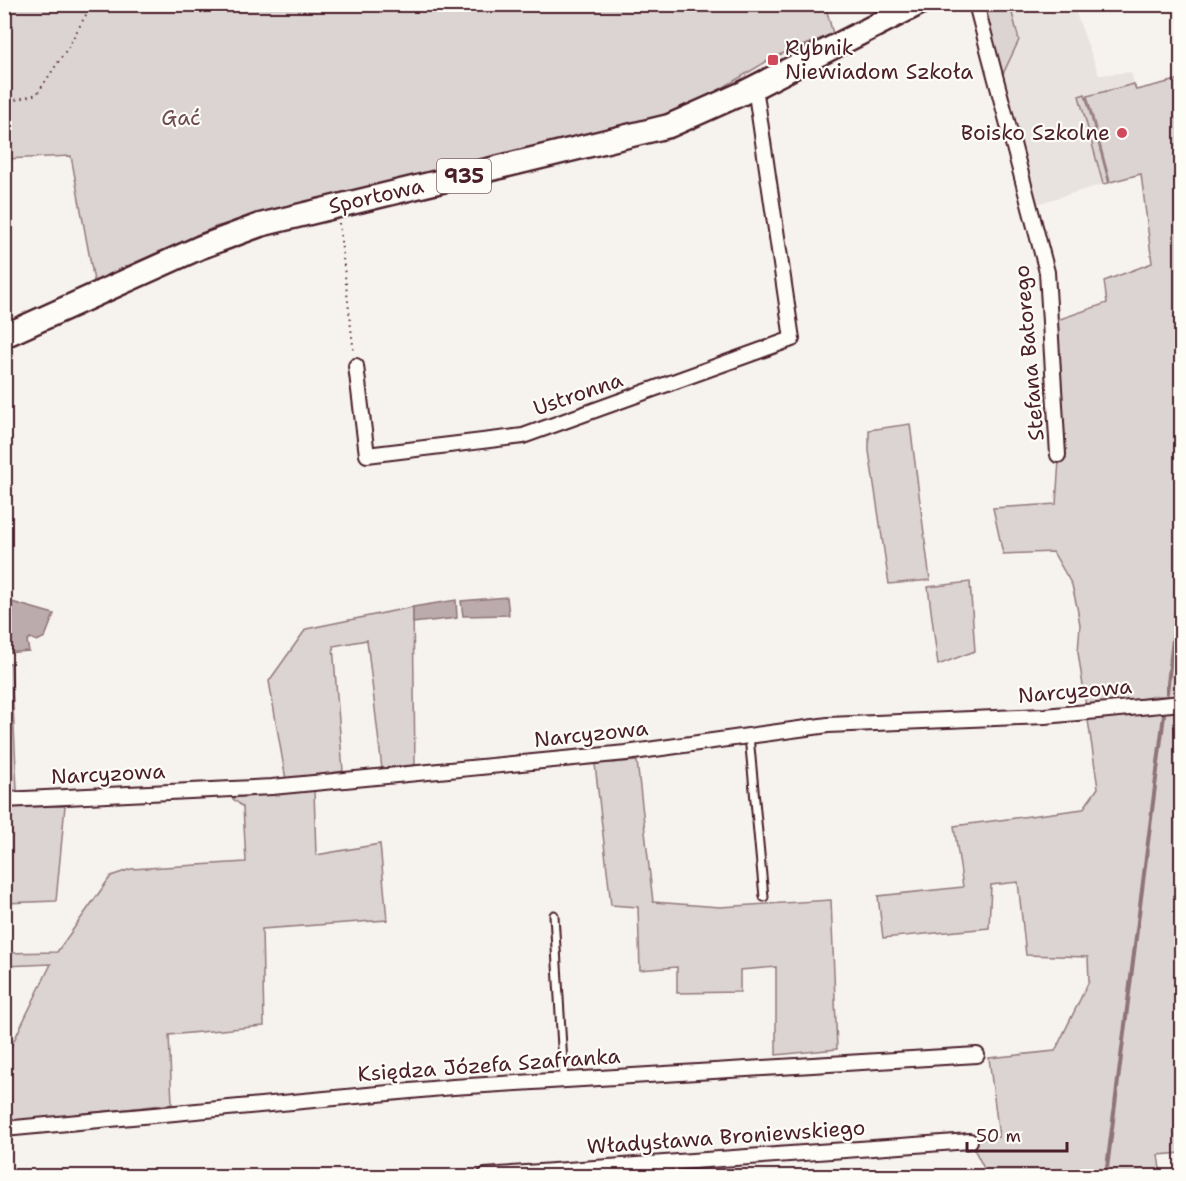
<svg xmlns="http://www.w3.org/2000/svg" width="1186" height="1181" font-family="'Shantell Sans',sans-serif">
  <style>
    .built { fill: #e9e3e0 }
    .green { fill: #dcd4d2; stroke: #937a7e; stroke-width: 1.5 }
    .water { fill: #bbabac; stroke: #8e7378; stroke-width: 1.5 }
    .lines { fill: none; stroke-linecap: round; stroke-linejoin: round }
    .stream { stroke: #8e7378; stroke-width: 4 }
    .lane-casing { stroke: #4a1f2b; stroke-width: 11 }
    .street-casing { stroke: #4a1f2b; stroke-width: 18 }
    .primary-casing { stroke: #4a1f2b; stroke-width: 27 }
    .path { stroke: #4a1f2b; stroke-width: 2; stroke-dasharray: 1.5 4.5; stroke-linecap: butt }
    .lane { stroke: #fdfcf7; stroke-width: 7 }
    .street { stroke: #fdfcf7; stroke-width: 14 }
    .primary { stroke: #fdfcf7; stroke-width: 22 }
    .poi-dot { fill: #d1495b; stroke: #fdfcf7; stroke-width: 2 }
    .labels { text-anchor: middle; stroke-width: 4.5; stroke-linejoin: round; paint-order: stroke }
    .shield { fill: #fdfcf7; stroke: #806168; stroke-width: 1.5 }
    .shield-label { font-size: 20px; font-weight: bold; fill: #4a1f2b }
    .poi-label { font-size: 21px; fill: #4a1f2b; stroke: #fdfcf7; text-anchor: start }
    .park-label { font-size: 21px; fill: #6e4c55; stroke: #fdfcf7 }
    .street-label { font-size: 21px; fill: #4a1f2b; stroke: #fdfcf7 }
  </style>
  <rect width="100%" height="100%" fill="#f6f3ef"/>
  <filter id="ink" filterUnits="userSpaceOnUse"><feTurbulence type="fractalNoise" baseFrequency=".0167" numOctaves="2"/><feDisplacementMap in="SourceGraphic" scale="12" xChannelSelector="R" yChannelSelector="G"/><feConvolveMatrix kernelMatrix="1 2 1 2 8 2 1 2 1" color-interpolation-filters="sRGB"/></filter>
  <g filter="url(#ink)">
    <polygon class="built" points="981,5 1073,5 1099,75 1131,72 1136,90 1120,179 1037,204"/>
    <g class="green">
      <polygon points="825,4 833,34 774,57 714,93 642,124 524,155 303,203 215,227 94,281 71,156 5,159 4,5"/>
      <polygon points="981,5 1010,5 1019,40 1001,78"/>
      <polygon points="1181,79 1181,696 1156,696 1106,706 1181,705 1182,1153 1158,1155 1161,1176 988,1176 970,1141 999,1137 989,1058 1055,1051 1089,981 1088,957 1026,955 1018,882 991,885 989,928 883,938 878,896 963,887 954,826 1083,809 1098,788 1078,652 1080,625 1077,607 1072,585 1053,552 1003,554 993,508 1056,504 1059,460 1066,458 1057,320 1107,303 1104,281 1152,263 1141,174 1110,182 1087,96 1134,84 1136,90"/>
      <polygon points="1085,94 1109,183 1103,184 1079,96"/>
      <polygon points="910,424 930,580 889,584 869,451 869,430"/>
      <polygon points="970,582 975,651 938,665 928,587"/>
      <polygon points="413,607 415,765 382,769 367,640 333,646 343,771 286,780 269,681 306,629"/>
      <polygon points="11,663 17,790 5,791 5,664"/>
      <polygon points="637,761 653,902 720,907 831,900 837,1049 776,1055 776,967 740,970 740,992 677,993 677,967 640,970 638,907 611,905 595,764"/>
      <polygon points="314,790 316,855 380,844 387,920 262,929 264,1026 169,1035 172,1104 5,1122 4,1061 51,964 5,966 5,953 57,952 111,876 131,869 246,862 243,807 232,798"/>
      <polygon points="65,806 56,901 5,903 5,825 10,807"/>
    </g>
    <g class="water">
      <polygon points="507,597 509,615 463,616 461,601"/>
      <polygon points="456,600 457,618 413,623 413,607"/>
      <polygon points="12,602 54,614 45,637 37,641 30,638 27,641 29,651 5,653 5,603"/>
    </g>
    <g class="lines">
      <g class="stream">
        <polyline points="1167,693 1182,557"/>
        <polyline points="1106,1176 1164,715"/>
      </g>
      <g class="lane-casing">
        <g id="lane">
          <polyline points="749,736 764,897"/>
          <polyline points="554,915 564,1080"/>
        </g>
      </g>
      <g class="street-casing">
        <g id="street">
          <polyline points="976,4 1047,272 1058,455"/>
          <polyline points="356,366 367,455 523,436 792,339 755,87"/>
          <polyline points="4,800 272,787 626,753 828,725 1045,716 1182,703"/>
          <polyline points="4,1129 453,1087 977,1055"/>
          <polyline points="485,1176 970,1141"/>
        </g>
      </g>
      <g class="primary-casing">
        <polyline id="primary" points="4,336 201,247 260,225 669,126 743,93 918,4"/>
      </g>
      <g class="path">
        <polyline points="4,103 37,94 67,49 92,4"/>
        <polyline points="339,223 354,354"/>
      </g>
      <use href="#lane" class="lane"/>
      <use href="#street" class="street"/>
      <use href="#primary" class="primary"/>
    </g>
  </g>
  <g class="poi-dot">
    <rect x="767" y="54" width="12" height="12" rx="3"/>
    <circle cx="1122" cy="133" r="6"/>
  </g>
  <g class="labels">
    <rect class="shield" x="437" y="159" width="54" height="34" rx="4.5"/>
    <g class="shield-label">
      <text x="464" y="183">935</text>
    </g>
    <g class="poi-label">
      <text x="785" y="55">Rybnik<tspan x="785" dy="24">Niewiadom Szkoła</tspan></text>
      <text x="1110" y="140" text-anchor="end">Boisko Szkolne</text>
    </g>
    <g class="park-label">
      <text x="181" y="125">Gać</text>
    </g>
    <g class="street-label">
      <text transform="translate(376 196) rotate(-13)" y="7">Sportowa</text>
      <text transform="translate(1029 353) rotate(-95)" y="7">Stefana Batorego</text>
      <text transform="translate(578 394) rotate(-19)" y="7">Ustronna</text>
      <text transform="translate(1075 691) rotate(-5)" y="7">Narcyzowa</text>
      <text transform="translate(591 734) rotate(-6)" y="7">Narcyzowa</text>
      <text transform="translate(108 774) rotate(-3)" y="7">Narcyzowa</text>
      <text transform="translate(489 1065) rotate(-4)" y="7">Księdza Józefa Szafranka</text>
      <text transform="translate(726 1137) rotate(-4)" y="7">Władysława Broniewskiego</text>
    </g>
  </g>
  <rect width="1186" height="1181" fill="none" stroke="#fdfcf7" stroke-width="24"/>
  <rect x="12" y="12" width="1162" height="1157" fill="none" stroke="#4a1f2b" stroke-width="2" filter="url(#ink)"/>
  <path d="M967 1142v9h100v-9" fill="none" stroke="#4a1f2b" stroke-width="3"/>
  <text x="976" y="1142" font-size="18" fill="#4a1f2b" stroke="#fdfcf7" stroke-width="4.5" paint-order="stroke">50 m</text>
</svg>
